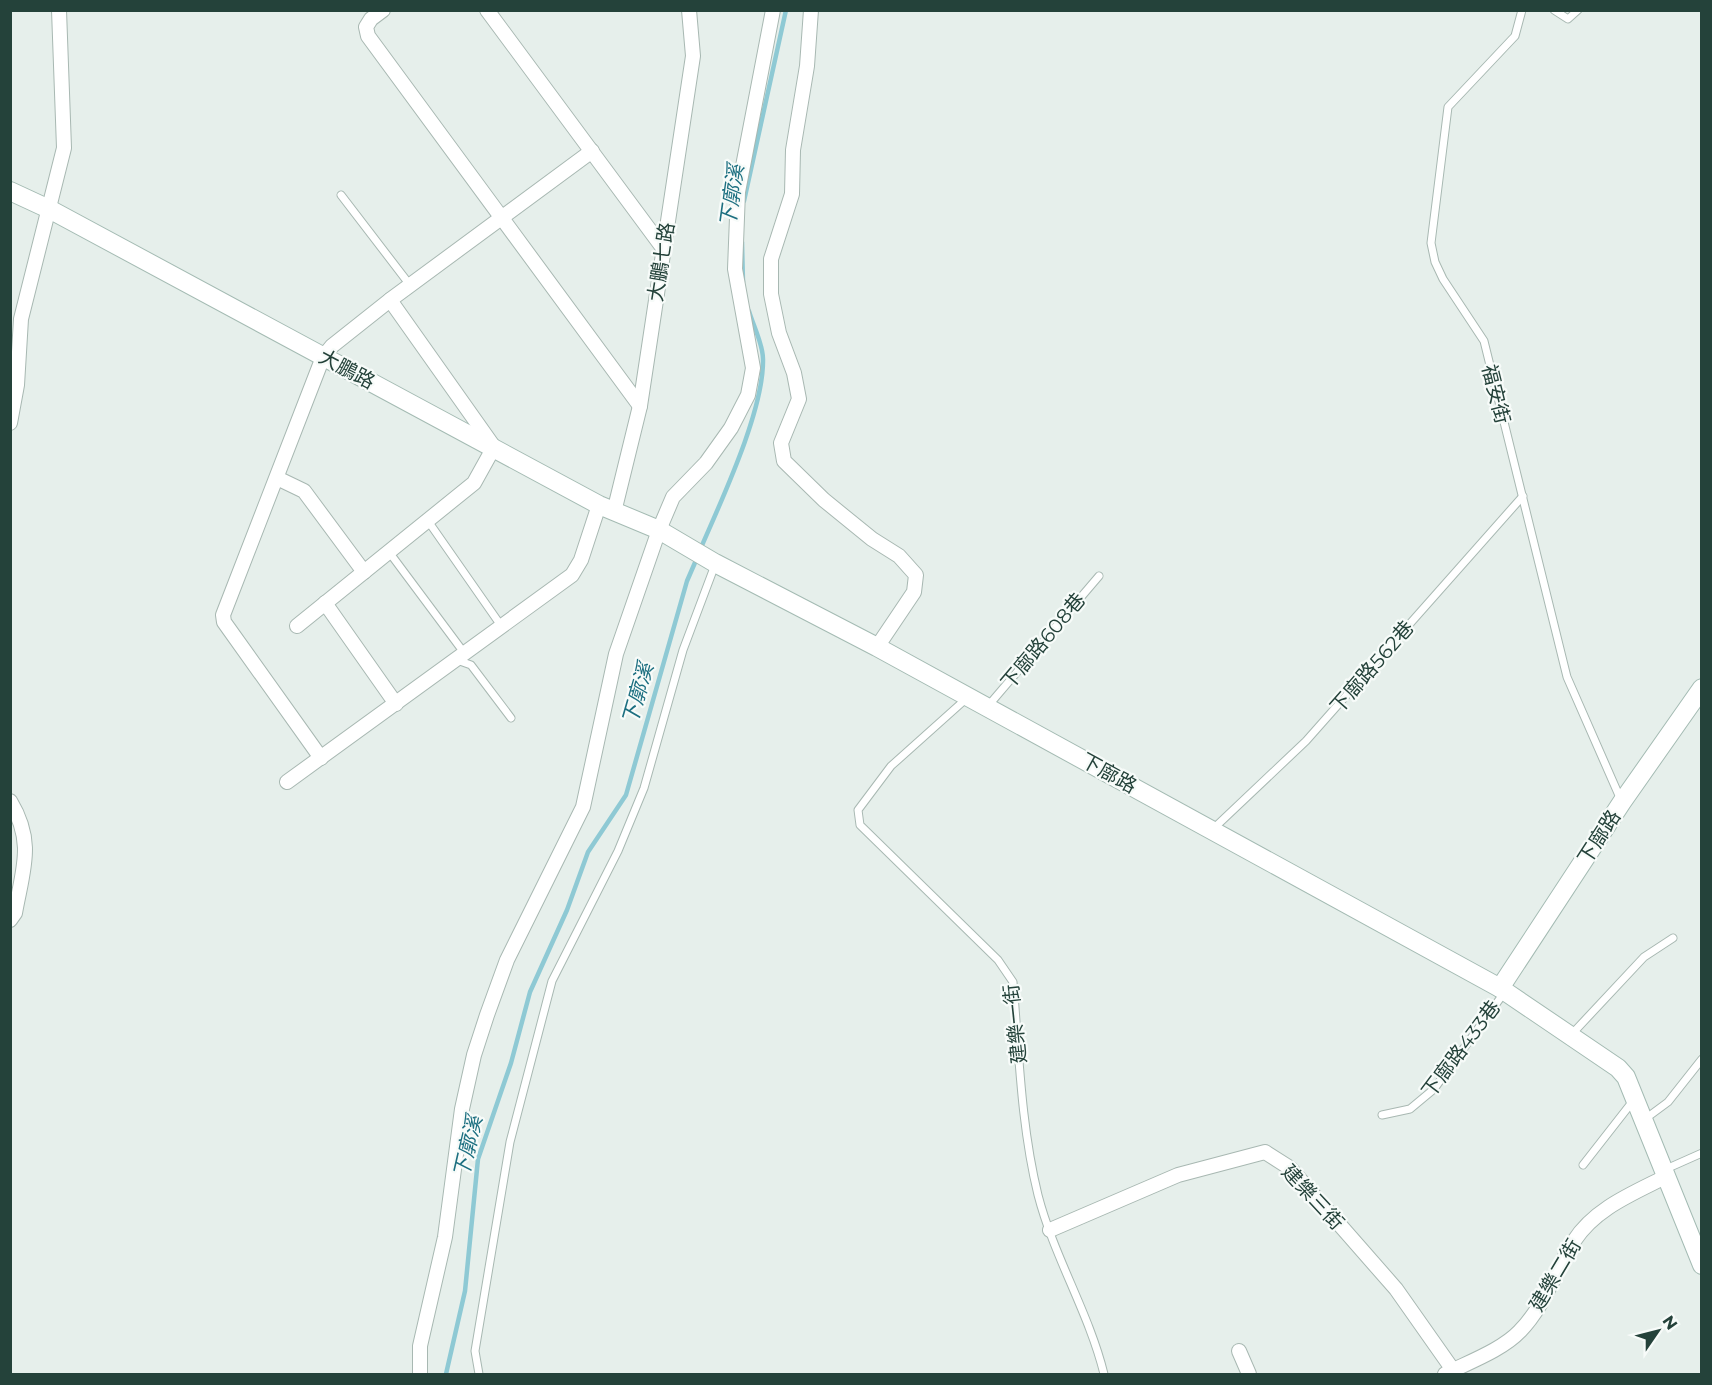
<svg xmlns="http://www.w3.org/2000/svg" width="1712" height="1385" font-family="Montserrat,'Noto Sans TC',sans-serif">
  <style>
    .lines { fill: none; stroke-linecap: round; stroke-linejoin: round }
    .stream { stroke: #8ec9d4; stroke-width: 4.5 }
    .lane-casing { stroke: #a8b8b2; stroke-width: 9 }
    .street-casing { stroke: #a8b8b2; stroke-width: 16 }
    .secondary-casing { stroke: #a4bbb3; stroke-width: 20 }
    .lane { stroke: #fff; stroke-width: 7 }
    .street { stroke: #fff; stroke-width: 14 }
    .secondary { stroke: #fff; stroke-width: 18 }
    .labels { text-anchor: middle; stroke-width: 4.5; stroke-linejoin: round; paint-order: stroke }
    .street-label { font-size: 20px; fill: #24423a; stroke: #f7fbf9 }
    .water-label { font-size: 21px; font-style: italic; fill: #1c6f80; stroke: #f7fbf9 }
  </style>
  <rect width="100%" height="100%" fill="#e6efeb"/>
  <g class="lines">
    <g class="stream">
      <polyline points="744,201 786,10"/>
      <polyline points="742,242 743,282"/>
      <path d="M700,550C721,501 764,411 763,359C763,344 753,325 749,311"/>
      <polyline points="446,1374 465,1291 478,1159 511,1063 530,992 567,910 588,852 626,795 687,581 697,558"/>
    </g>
    <g class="lane-casing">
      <g id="lane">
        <polyline points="1522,10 1515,36 1448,107 1431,243 1435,262 1443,279 1484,341 1567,677 1621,800"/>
        <polyline points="1554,10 1568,19 1578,10"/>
        <polyline points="341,195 410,285"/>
        <polyline points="428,521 502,627"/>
        <polyline points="389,552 465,654"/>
        <polyline points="457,660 471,665 511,718"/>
        <path d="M967,698L891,766L858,810L860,825L998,960L1013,982C1019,1053 1021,1126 1038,1195C1054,1257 1089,1313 1104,1374"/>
        <polyline points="988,706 1099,576"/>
        <polyline points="1212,830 1306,741 1523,496"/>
        <polyline points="1571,1035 1644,957 1673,938"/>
        <polyline points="1382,1115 1410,1109 1434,1089 1504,993"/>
        <polyline points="1645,1119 1668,1102 1702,1059"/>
        <polyline points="1583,1165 1633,1101"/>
        <polyline points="1666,1169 1702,1153"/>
        <polyline points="479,1374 475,1351 510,1142 552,981 618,851 644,788 683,650 715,565"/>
      </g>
    </g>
    <g class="street-casing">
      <g id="street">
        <polyline points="383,10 371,19 366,27 368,36 640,406"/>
        <polyline points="487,10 663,248"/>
        <polyline points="811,10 807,66 793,150 792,194 771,259 771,294 779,333 794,373 799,399 781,443 784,461 824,500 872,539 899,556 916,575 914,592 877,647"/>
        <polyline points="10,423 17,385 21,319 64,148 59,10"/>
        <polyline points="277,478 304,491 364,572"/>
        <polyline points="614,512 640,406 693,56 689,10"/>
        <polyline points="325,603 396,704"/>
        <polyline points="297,626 474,483 494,447 390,300"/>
        <polyline points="321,758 224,622 223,615 323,357 332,346 390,300 592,151"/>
        <polyline points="287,782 572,575 581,560 599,505"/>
        <path d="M10,801C35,842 23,869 15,913L10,920"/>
        <polyline points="1050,1230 1178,1175 1265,1152 1290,1168 1396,1289 1453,1370"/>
        <polyline points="1239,1351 1249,1374"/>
        <polyline points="420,1374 420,1346 445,1237 462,1109 474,1055 487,1015 507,960 583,807 616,654 659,530 673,497 706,463 731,428 748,395 753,368 735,269 738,192 773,10"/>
        <path d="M1445,1374C1469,1362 1502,1350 1520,1331C1544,1307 1556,1269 1574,1241C1595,1208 1634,1193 1667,1176"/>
      </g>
    </g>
    <g class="secondary-casing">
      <g id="secondary">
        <polyline points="10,191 51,210 599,505 659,530 715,563 877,647 1500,988 1618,1068 1626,1077 1702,1265"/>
        <polyline points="1500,988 1622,802 1702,688"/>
      </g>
    </g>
    <use href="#lane" class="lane"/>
    <use href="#street" class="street"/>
    <use href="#secondary" class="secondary"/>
  </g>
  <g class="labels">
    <g class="street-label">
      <text transform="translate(661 262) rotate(-81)" y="7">大鵬七路</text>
      <text transform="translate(347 369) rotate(28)" y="7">大鵬路</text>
      <text transform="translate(1496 394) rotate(76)" y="7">福安街</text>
      <text transform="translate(1043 641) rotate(-50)" y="7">下廍路608巷</text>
      <text transform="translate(1372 667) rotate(-49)" y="7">下廍路562巷</text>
      <text transform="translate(1109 773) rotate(29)" y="7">下廍路</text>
      <text transform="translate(1599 837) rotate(-57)" y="7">下廍路</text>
      <text transform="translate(1015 1024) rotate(-96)" y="7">建樂一街</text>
      <text transform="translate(1461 1049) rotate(-53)" y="7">下廍路433巷</text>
      <text transform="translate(1313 1197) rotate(47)" y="7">建樂三街</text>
      <text transform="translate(1555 1275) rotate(-59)" y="7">建樂二街</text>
    </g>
    <g class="water-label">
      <text transform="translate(732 196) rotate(-82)" y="7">下廓溪</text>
      <text transform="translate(638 694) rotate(-74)" y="7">下廓溪</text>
      <text transform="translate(468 1147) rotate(-77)" y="7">下廓溪</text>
    </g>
  </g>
  <rect width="1712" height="1385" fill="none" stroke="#24423a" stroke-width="24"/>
  <g transform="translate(1658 1331) rotate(55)" stroke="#f7fbf9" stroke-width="4.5" paint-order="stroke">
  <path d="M0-4.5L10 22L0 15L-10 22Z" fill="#24423a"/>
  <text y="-9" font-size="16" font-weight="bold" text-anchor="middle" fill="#24423a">N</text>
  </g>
</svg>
